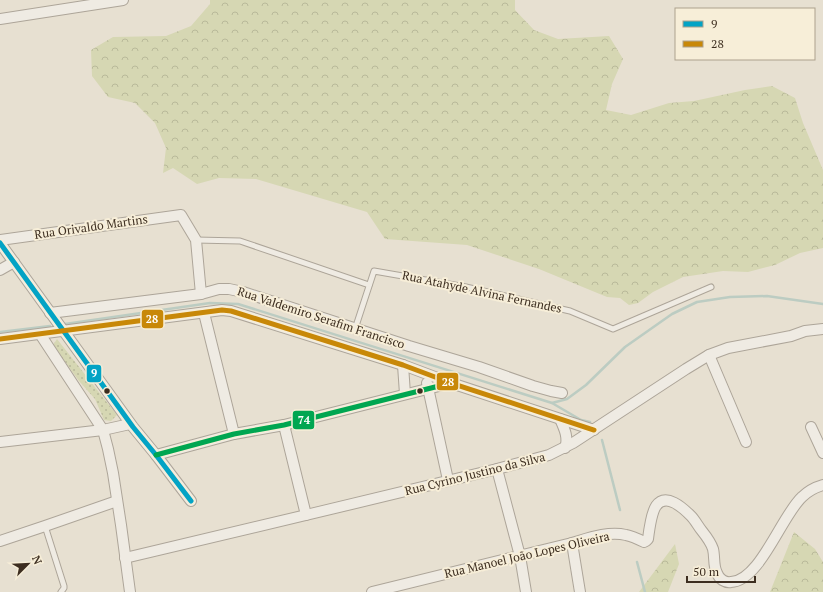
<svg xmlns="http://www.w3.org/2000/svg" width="823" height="592" font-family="'PT Serif',serif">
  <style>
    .forest { fill: url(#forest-crowns) }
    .park { fill: url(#park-dots) }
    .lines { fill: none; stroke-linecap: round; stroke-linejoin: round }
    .stream { stroke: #bcccc2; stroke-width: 2.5 }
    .lane-casing { stroke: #ada599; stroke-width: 7 }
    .street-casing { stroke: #ada599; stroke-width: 12 }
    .lane { stroke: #efebe3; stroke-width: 5 }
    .street { stroke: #efebe3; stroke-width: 10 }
    .bus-1-casing { stroke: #f7eed8; stroke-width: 8 }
    .bus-2-casing { stroke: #f7eed8; stroke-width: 8 }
    .bus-3-casing { stroke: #f7eed8; stroke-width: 8 }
    .bus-1 { stroke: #03a3c5; stroke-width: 5 }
    .bus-2 { stroke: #c88808; stroke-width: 5 }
    .bus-3 { stroke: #00a651; stroke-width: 5 }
    .bus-dot { fill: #3d2e20; stroke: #f7eed8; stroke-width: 1.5 }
    .labels { text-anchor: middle; stroke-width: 4; stroke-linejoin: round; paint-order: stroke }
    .street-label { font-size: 12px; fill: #3d2e20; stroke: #f7eed8 }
    .line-badge { stroke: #f7eed8; stroke-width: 1.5 }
    .badge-label { font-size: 11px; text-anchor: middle; font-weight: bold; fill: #fff }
  </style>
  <defs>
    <pattern id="forest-crowns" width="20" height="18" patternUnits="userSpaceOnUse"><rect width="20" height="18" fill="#d6d7b3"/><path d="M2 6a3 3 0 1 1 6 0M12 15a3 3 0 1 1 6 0" fill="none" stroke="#b9b99a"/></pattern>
    <pattern id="park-dots" width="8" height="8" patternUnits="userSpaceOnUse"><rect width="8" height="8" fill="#d6d7b3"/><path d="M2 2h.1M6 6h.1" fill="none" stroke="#b9b99a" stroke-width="1.8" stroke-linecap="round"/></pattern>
  </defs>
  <rect width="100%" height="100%" fill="#e7e0d1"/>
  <g class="forest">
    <polygon points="210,0 515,0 515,10 534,30 558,39 609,36 623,59 612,84 606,110 631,115 669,103 694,101 745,90 772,86 795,98 803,123 823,170 823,248 800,253 775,265 748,272 723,271 683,277 653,292 638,303 629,305 620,298 607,297 539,269 467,245 385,239 367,212 256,179 219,178 197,184 173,168 163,173 166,148 155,123 135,103 108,97 92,76 91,50 113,37 166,36 191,26 210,4"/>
    <polygon points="794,532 815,549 823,562 823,592 770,592"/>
    <polygon points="675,544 679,564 668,592 639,592"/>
  </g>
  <polygon class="park" points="57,339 117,415 111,421 104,420 95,399 79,381 53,345"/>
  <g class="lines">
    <g class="stream">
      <polyline points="65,324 210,303 238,304 552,403 581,420 590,422"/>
      <polyline points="0,332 50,326"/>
      <polyline points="552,403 567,399 586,385 625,347 672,314 697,302 730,297 767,296 823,304"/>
      <polyline points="602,440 620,510"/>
      <polyline points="637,562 645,592"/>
    </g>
    <g class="lane-casing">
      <g id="lane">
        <polyline points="196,240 240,241 369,285"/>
        <polyline points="355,329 374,271 466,287 570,311 613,329 711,287"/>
        <polyline points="45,526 64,586 64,588 61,592"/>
      </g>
    </g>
    <g class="street-casing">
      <g id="street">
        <polyline points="0,19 123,0"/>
        <polyline points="0,240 181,215 196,240 201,294"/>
        <polyline points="0,243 133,427 156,455 191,501"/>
        <polyline points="0,270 14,262"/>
        <polyline points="50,313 201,294 219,289 229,289 243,292 409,346 479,367 533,386 551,391 562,393"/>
        <polyline points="204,313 234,434"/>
        <polyline points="40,334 103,430 108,449 113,473 121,525 130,592"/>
        <polyline points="0,339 222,310 231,311 403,365 451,383 594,430"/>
        <polyline points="709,355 746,442"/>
        <polyline points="403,365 405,394"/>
        <polyline points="427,383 448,480"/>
        <path d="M560,419C564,428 569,438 565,448"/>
        <polyline points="284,425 306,515"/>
        <polyline points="811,427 823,453"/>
        <polyline points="0,442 103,430 130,424"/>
        <polyline points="156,455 234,434 284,425 451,383"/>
        <polyline points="497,469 520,556 526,592"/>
        <polyline points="0,541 45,526 117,501"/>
        <polyline points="572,543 580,592"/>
        <polyline points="125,558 306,515 497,469 549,455 573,443 686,369 709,355 728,348 791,336 805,331 823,329"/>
        <path d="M372,592L572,543C589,538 608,531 626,535C632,536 638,539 644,542L646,541L648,539C649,531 652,512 656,506C666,492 683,508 691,516C695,520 698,526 702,531C706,536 711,543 713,549C715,557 713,566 717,573C719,579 725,583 731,582C760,581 782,515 802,497C807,492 816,487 823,485"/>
      </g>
    </g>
    <use href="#lane" class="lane"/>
    <use href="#street" class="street"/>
    <g class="bus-1-casing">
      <polyline id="bus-1" points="0,243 133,427 156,455 191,501"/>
    </g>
    <g class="bus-2-casing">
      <polyline id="bus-2" points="0,339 222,310 231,311 403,365 451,383 594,430"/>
    </g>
    <g class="bus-3-casing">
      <polyline id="bus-3" points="156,455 234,434 284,425 451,383"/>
    </g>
    <use href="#bus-1" class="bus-1"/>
    <use href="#bus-2" class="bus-2"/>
    <use href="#bus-3" class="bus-3"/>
  </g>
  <g class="bus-dot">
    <circle cx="107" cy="391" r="3.5"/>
    <circle cx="420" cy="391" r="3.5"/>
  </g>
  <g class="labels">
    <g class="street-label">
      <text transform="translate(91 227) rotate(-8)" y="4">Rua Orivaldo Martins</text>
      <text transform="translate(482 292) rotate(12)" y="4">Rua Atahyde Alvina Fernandes</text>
      <text transform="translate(321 318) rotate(18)" y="4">Rua Valdemiro Serafim Francisco</text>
      <text transform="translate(475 474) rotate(-14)" y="4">Rua Cyrino Justino da Silva</text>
      <text transform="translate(527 555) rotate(-13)" y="4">Rua Manoel João Lopes Oliveira</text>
    </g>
  </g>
  <g class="line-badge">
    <rect x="141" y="309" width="23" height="20" rx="4" fill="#c88808"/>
    <rect x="86" y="364" width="16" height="19" rx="4" fill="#03a3c5"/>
    <rect x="436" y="372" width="23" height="19" rx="4" fill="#c88808"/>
    <rect x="292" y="410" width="23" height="20" rx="4" fill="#00a651"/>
  </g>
  <g class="badge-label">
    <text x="152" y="323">28</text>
    <text x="94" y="377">9</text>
    <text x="448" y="386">28</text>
    <text x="304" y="424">74</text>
  </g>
  <rect x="675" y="8" width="140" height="52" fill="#f7eed8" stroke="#ada18e"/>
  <rect x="683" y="21" width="20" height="6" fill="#03a3c5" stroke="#ada18e"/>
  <text x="711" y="28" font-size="12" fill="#3d2e20">9</text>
  <rect x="683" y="41" width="20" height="6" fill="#c88808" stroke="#ada18e"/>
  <text x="711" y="48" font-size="12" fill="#3d2e20">28</text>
  <g transform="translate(28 564) rotate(66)" stroke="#f7eed8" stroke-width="3" paint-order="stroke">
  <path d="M0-3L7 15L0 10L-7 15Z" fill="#3d2e20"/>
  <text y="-6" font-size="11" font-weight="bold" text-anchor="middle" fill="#3d2e20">N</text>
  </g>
  <path d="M687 576v6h68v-6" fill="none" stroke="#3d2e20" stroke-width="2"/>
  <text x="693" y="576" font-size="12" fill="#3d2e20" stroke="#f7eed8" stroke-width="3" paint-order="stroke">50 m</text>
</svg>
